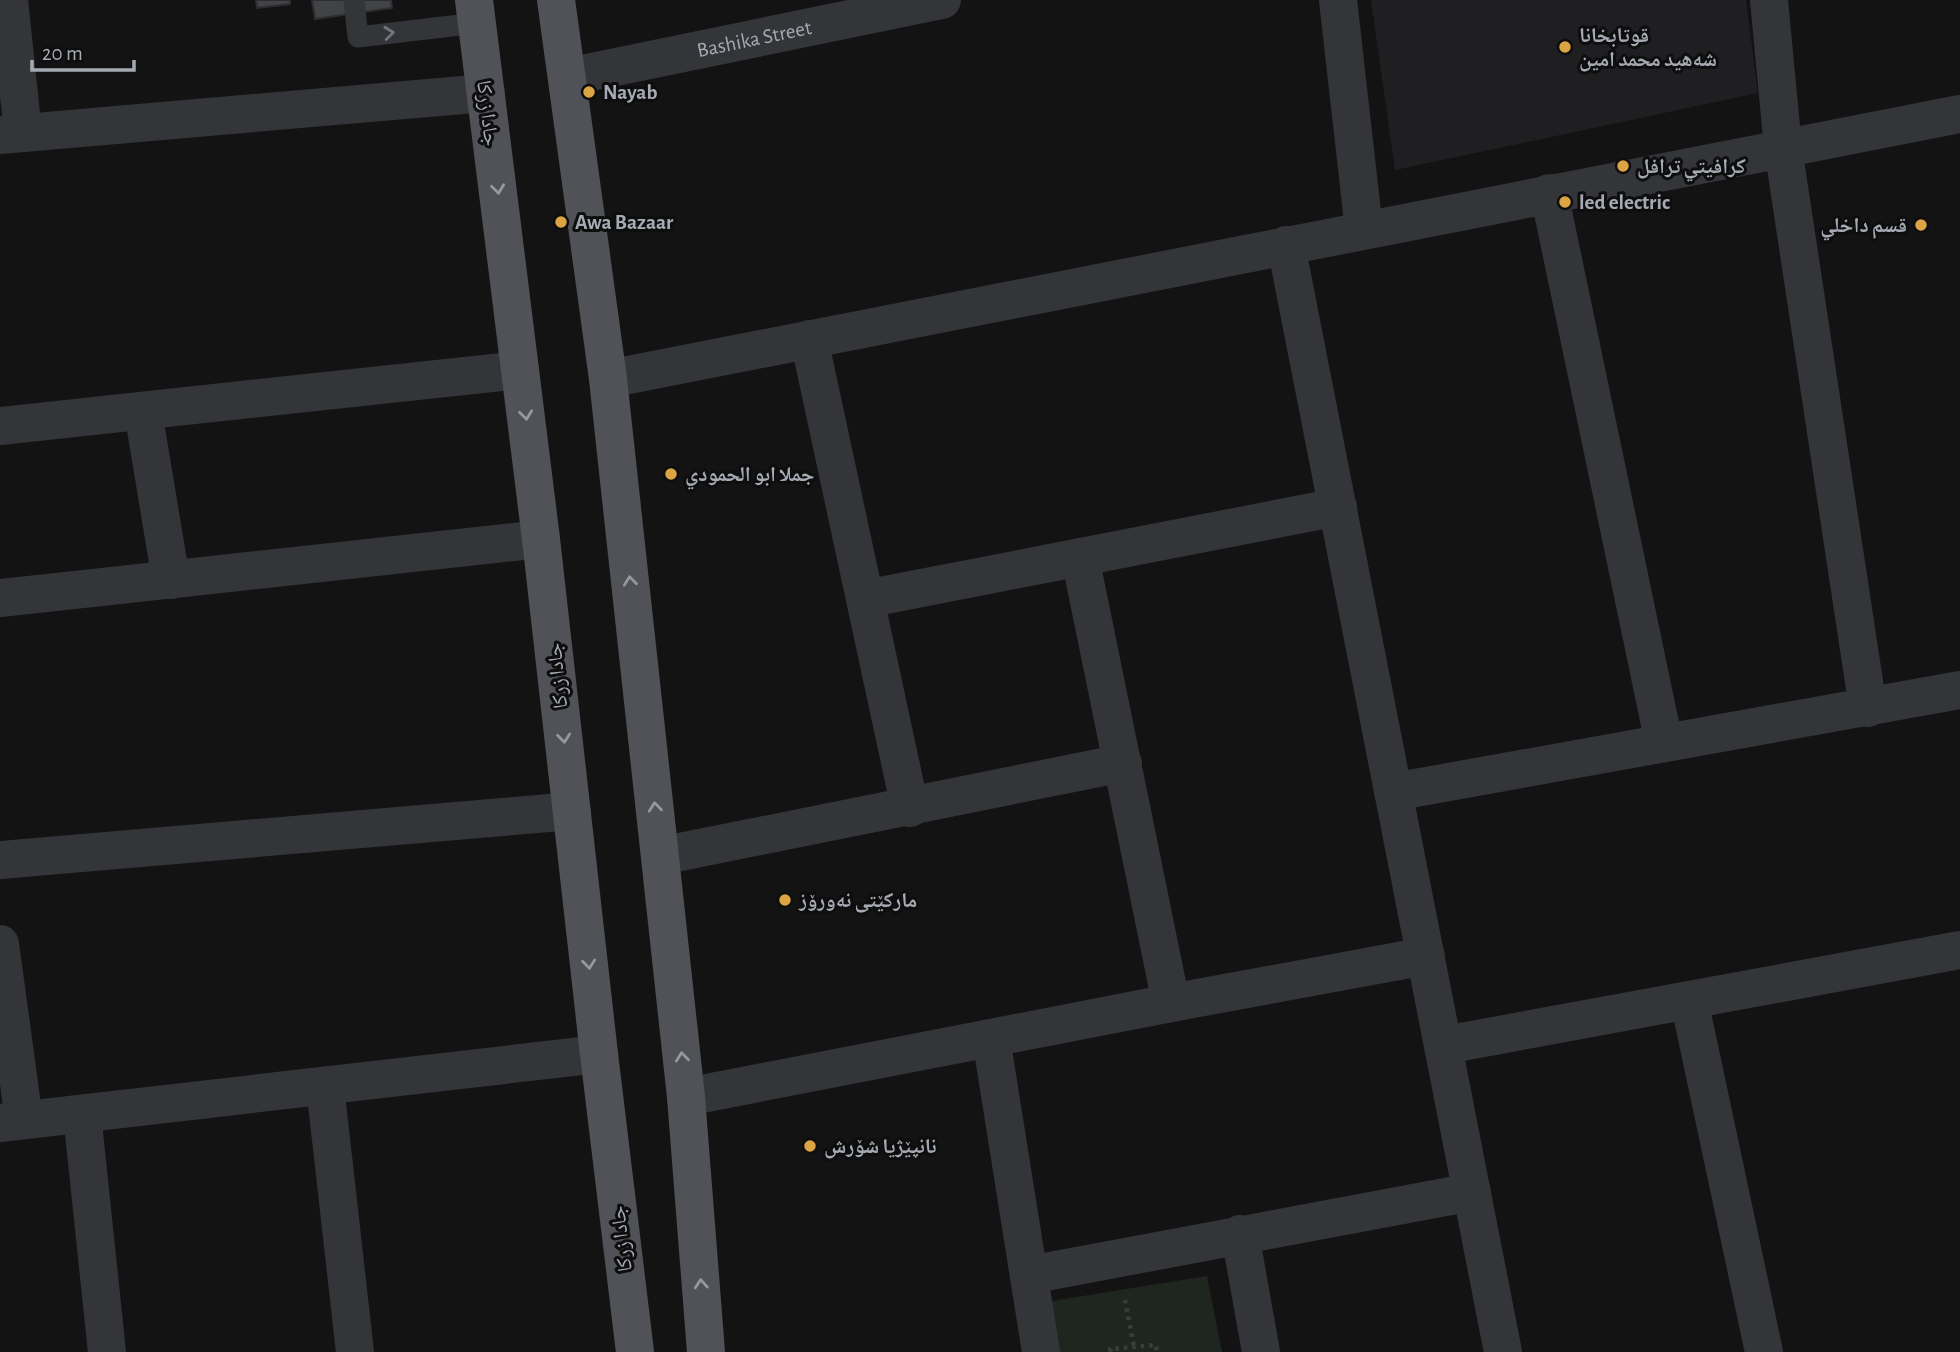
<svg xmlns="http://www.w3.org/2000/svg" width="1960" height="1352" font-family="'Alegreya Sans','Noto Naskh Arabic',sans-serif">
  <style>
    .built { fill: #1f1f21 }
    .green { fill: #1f2620 }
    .building { fill: #424347; stroke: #2d2d30; stroke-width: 2 }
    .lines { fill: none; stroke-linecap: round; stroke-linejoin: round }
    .path { stroke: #3a3c3f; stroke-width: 4.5; stroke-dasharray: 3.5 5; stroke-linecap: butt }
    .lane { stroke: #343539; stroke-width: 21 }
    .street { stroke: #343539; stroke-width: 38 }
    .primary { stroke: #505257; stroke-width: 38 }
    .oneway { stroke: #73757c }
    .oneway2 { stroke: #9598a1 }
    .poi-dot { fill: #dca442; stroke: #0e0e0f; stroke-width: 2.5 }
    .labels { text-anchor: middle; stroke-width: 6; stroke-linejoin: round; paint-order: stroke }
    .poi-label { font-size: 21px; font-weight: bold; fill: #a6aab3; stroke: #0e0e0f; text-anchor: start }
    .street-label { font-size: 21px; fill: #a6aab3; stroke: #0e0e0f }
  </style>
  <rect width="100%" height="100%" fill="#131314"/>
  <polygon class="built" points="1371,0 1746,0 1758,93 1395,170"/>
  <polygon class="green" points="1207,1276 1222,1352 1047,1352 1039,1303"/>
  <g class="building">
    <polygon points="256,0 290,0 290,4 257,8"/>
    <polygon points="312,0 391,0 392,8 315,19"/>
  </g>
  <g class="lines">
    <g class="path">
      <polyline points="1125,1300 1134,1347"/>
      <polyline points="1111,1352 1110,1349 1156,1345 1157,1352"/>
    </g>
    <polyline class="lane" points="354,0 358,37 477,23"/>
    <g class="street">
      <polyline points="9,0 23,133"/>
      <polyline points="1338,0 1364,230"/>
      <polyline points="1769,0 1783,148 1868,708"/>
      <path id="s1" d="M567,77L942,0"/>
      <polyline points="0,135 486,93"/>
      <polyline points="1549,193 1664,743"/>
      <polyline points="1286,245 1503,1352"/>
      <polyline points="809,339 910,808"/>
      <polyline points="608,379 1960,114"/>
      <polyline points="143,411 171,580"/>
      <polyline points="0,426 520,370"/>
      <polyline points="1080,557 1171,1003"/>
      <polyline points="0,598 541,539"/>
      <polyline points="865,599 1338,507"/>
      <polyline points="1393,792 1960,690"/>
      <polyline points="660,856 1123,763"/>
      <polyline points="0,860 572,811"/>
      <polyline points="0,944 24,1120"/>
      <polyline points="1689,1000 1764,1352"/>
      <polyline points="991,1038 1041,1352"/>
      <polyline points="1445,1045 1960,950"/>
      <polyline points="325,1086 355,1352"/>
      <polyline points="686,1097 1171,1003 1426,956"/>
      <polyline points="82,1114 107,1352"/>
      <polyline points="0,1123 599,1054"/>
      <polyline points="1240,1234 1261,1352"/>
      <polyline points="1029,1275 1472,1192"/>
    </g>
    <g class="primary">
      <polyline points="474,0 541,539 599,1054 635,1352"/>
      <polyline points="556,0 608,379 686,1097 706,1352"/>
    </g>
  </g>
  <defs><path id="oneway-chevron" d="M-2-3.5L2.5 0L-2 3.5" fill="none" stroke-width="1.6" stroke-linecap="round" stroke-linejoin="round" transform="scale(1.75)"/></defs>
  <use class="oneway" href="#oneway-chevron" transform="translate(389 33) rotate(-6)"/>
  <g class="oneway2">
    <use href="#oneway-chevron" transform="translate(498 189) rotate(83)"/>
    <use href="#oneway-chevron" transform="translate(526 415) rotate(83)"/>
    <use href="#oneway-chevron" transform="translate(630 581) rotate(-96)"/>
    <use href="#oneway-chevron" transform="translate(564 738) rotate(84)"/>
    <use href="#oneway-chevron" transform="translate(655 807) rotate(-96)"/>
    <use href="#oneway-chevron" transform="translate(589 964) rotate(84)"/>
    <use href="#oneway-chevron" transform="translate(682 1057) rotate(-96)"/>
    <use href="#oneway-chevron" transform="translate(701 1284) rotate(-94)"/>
  </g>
  <g class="poi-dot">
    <circle cx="1565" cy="47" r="7"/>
    <circle cx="589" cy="92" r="7"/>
    <circle cx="1623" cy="166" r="7"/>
    <circle cx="1565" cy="202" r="7"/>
    <circle cx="561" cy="222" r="7"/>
    <circle cx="1921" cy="225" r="7"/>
    <circle cx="671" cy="474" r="7"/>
    <circle cx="785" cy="900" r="7"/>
    <circle cx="810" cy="1146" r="7"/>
  </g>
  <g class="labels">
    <g class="poi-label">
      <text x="1579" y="42">قوتابخانا<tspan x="1579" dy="24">شەهید محمد امین</tspan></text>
      <text x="603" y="99">Nayab</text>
      <text x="1637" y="173">كرافيتي ترافل</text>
      <text x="1579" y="209">led electric</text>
      <text x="575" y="229">Awa Bazaar</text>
      <text x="1907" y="232" text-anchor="end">قسم داخلي</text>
      <text x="685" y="481">جملا ابو الحمودي</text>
      <text x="799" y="907">مارکێتی نەورۆز</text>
      <text x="824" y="1153">نانپێژیا شۆرش</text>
    </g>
    <g class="street-label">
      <text dy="7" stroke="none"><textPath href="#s1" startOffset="191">Bashika Street</textPath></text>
      <text transform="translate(488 113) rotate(83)" y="7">جادا زرکا</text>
      <text transform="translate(557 676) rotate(-96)" y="7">جادا زرکا</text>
      <text transform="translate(621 1239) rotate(-97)" y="7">جادا زرکا</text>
    </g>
  </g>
  <path d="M32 60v10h102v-10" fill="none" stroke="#a6aab3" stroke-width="3.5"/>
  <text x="42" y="60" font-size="21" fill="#a6aab3" stroke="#0e0e0f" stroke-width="5" paint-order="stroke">20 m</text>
</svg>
